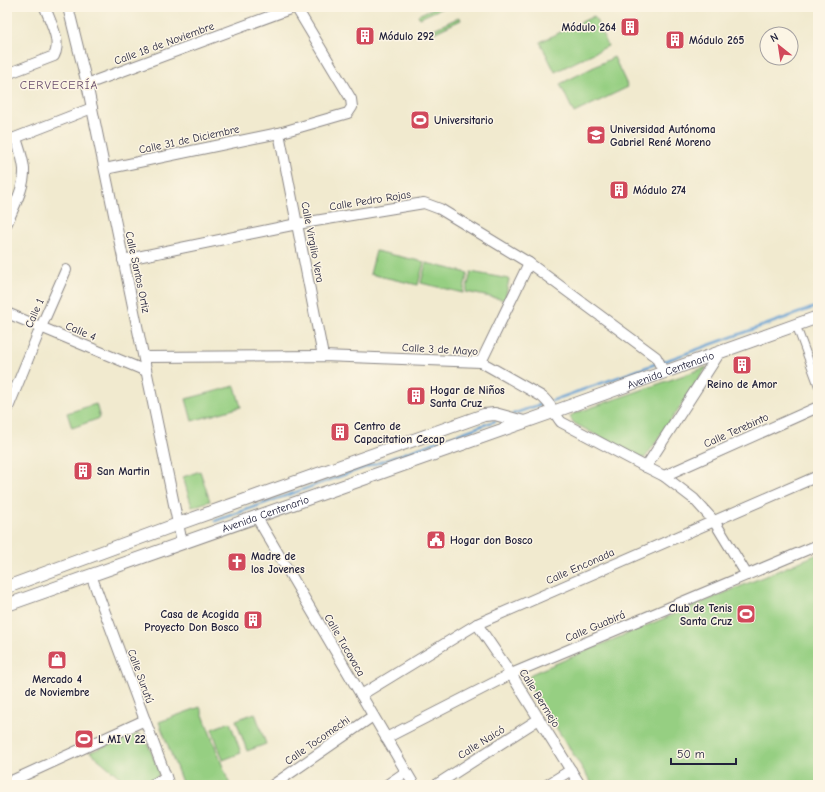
<svg xmlns="http://www.w3.org/2000/svg" width="825" height="792" font-family="'Comic Neue',sans-serif">
  <style>
    .green { fill: #96cf82; stroke: #5c785e }
    .lines { fill: none; stroke-linecap: round; stroke-linejoin: round }
    .stream { stroke: #619fd3; stroke-width: 2.5 }
    .pedestrian-casing { stroke: #8a8685; stroke-width: 9 }
    .minor-casing { stroke: #8a8685; stroke-width: 12 }
    .tertiary-casing { stroke: #8a8685; stroke-width: 14 }
    .pedestrian { stroke: #fff; stroke-width: 7 }
    .minor { stroke: #fff; stroke-width: 10 }
    .tertiary { stroke: #fff; stroke-width: 12 }
    .labels { text-anchor: middle; stroke-width: 3; stroke-linejoin: round; paint-order: stroke }
    .poi-label { font-size: 11px; font-weight: bold; fill: #22223b; stroke: #fcf5e5; text-anchor: start }
    .street-label { font-size: 11px; fill: #22223b; stroke: #fcf5e5 }
    .neighbourhood-label { font-size: 12px; letter-spacing: 1px; fill: #694e6c; stroke: #fcf5e5 }
  </style>
  <rect width="100%" height="100%" fill="#fcf5e5"/>
  <filter id="ink" filterUnits="userSpaceOnUse"><feTurbulence type="fractalNoise" baseFrequency=".025" numOctaves="2"/><feDisplacementMap in="SourceGraphic" scale="8" xChannelSelector="R" yChannelSelector="G"/><feConvolveMatrix kernelMatrix="1 2 1 2 8 2 1 2 1" color-interpolation-filters="sRGB"/></filter>
  <filter id="wash" filterUnits="userSpaceOnUse"><feTurbulence type="fractalNoise" baseFrequency=".012" numOctaves="4" result="noise"/><feDisplacementMap in="SourceGraphic" scale="16" xChannelSelector="R" yChannelSelector="G"/><feGaussianBlur stdDeviation="0.9" result="paint"/><feColorMatrix in="noise" values="0 0 0 0 0 0 0 0 0 0 0 0 0 0 0 0 0 1.4 0 .05"/><feComposite in="paint" operator="in"/></filter>
  <g filter="url(#wash)">
    <rect width="100%" height="100%" fill="#f1eacf"/>
    <g class="green">
      <polygon points="436,7 444,7 420,18 418,15"/>
      <polygon points="594,16 608,46 555,72 540,42"/>
      <polygon points="460,17 461,20 429,35 427,32"/>
      <polygon points="614,57 628,87 574,113 560,84"/>
      <polygon points="376,251 424,262 418,285 370,274"/>
      <polygon points="426,263 468,273 463,293 421,283"/>
      <polygon points="471,272 509,279 505,300 466,292"/>
      <polygon points="707,367 645,458 639,458 574,423 570,417 573,414"/>
      <polygon points="235,386 241,407 192,421 186,399"/>
      <polygon points="96,404 100,418 72,428 67,413"/>
      <polygon points="200,471 210,501 192,507 183,477"/>
      <polygon points="818,554 818,785 593,785 527,682 531,674"/>
      <polygon points="200,707 230,785 183,785 159,722"/>
      <polygon points="255,713 266,744 247,751 236,720"/>
      <polygon points="230,722 241,753 223,760 212,729"/>
      <polygon points="138,734 145,737 159,771 159,774 155,780 145,785 128,784 90,752"/>
    </g>
    <g class="lines">
      <g class="stream">
        <polyline points="662,362 818,306"/>
        <polyline points="551,401 658,363"/>
        <polyline points="513,414 544,403"/>
        <polyline points="215,521 495,421"/>
      </g>
    </g>
  </g>
  <g filter="url(#ink)">
    <g class="lines">
      <g class="pedestrian-casing">
        <polyline id="pedestrian" points="796,325 818,385"/>
      </g>
      <g class="minor-casing">
        <g id="minor">
          <polyline points="68,7 87,84 182,543"/>
          <path d="M7,74L54,56C62,41 50,22 45,7"/>
          <polyline points="87,84 295,7"/>
          <polyline points="279,133 323,356"/>
          <polyline points="7,141 92,108"/>
          <polyline points="105,169 279,133 348,113 352,107 351,99 296,7"/>
          <path d="M7,223C14,206 25,187 24,169C23,158 19,148 16,138"/>
          <polyline points="123,260 297,224 424,203 440,209 529,263 656,357 664,372"/>
          <polyline points="7,313 146,371"/>
          <path d="M144,357L323,356L481,362L541,396C550,402 554,413 561,422L646,467L664,476L694,499L714,521L747,575"/>
          <polyline points="481,362 529,263"/>
          <polyline points="7,410 41,327 66,270"/>
          <polyline points="646,467 720,352"/>
          <polyline points="664,476 818,407"/>
          <polyline points="256,516 414,785"/>
          <polyline points="91,575 169,785"/>
          <polyline points="477,624 511,674 580,785"/>
          <polyline points="361,695 477,624 818,476"/>
          <polyline points="386,738 511,674 818,545"/>
          <polyline points="7,783 145,720"/>
          <polyline points="152,785 166,777"/>
          <polyline points="273,785 373,716"/>
          <polyline points="387,785 406,772"/>
          <polyline points="436,785 539,719"/>
          <polyline points="547,785 571,770"/>
        </g>
      </g>
      <g class="tertiary-casing">
        <g id="tertiary">
          <polyline points="7,587 178,524 484,415 495,414 524,422"/>
          <path id="s1" d="M7,605L553,412L818,317"/>
        </g>
      </g>
      <use href="#pedestrian" class="pedestrian"/>
      <use href="#minor" class="minor"/>
      <use href="#tertiary" class="tertiary"/>
    </g>
  </g>
  <defs>
    <g id="building-square" transform="scale(1)"><rect x="-9" y="-9" width="18" height="18" rx="4" fill="#d1495b" stroke="#fcf5e5"/><path d="M-4-6H4V6H1V3H-1V6H-4ZM-2.5-4.3h1.7v1.8h-1.7ZM.8-4.3h1.7v1.8H.8ZM-2.5-1h1.7V.8h-1.7ZM.8-1h1.7V.8H.8Z" fill="#fff"/></g>
    <g id="stadium-square" transform="scale(1)"><rect x="-9" y="-9" width="18" height="18" rx="4" fill="#d1495b" stroke="#fcf5e5"/><path d="M0-5a6.5 5 0 1 0 0 10a6.5 5 0 1 0 0-10ZM-3.5-1.8h7v3.6h-7Z" fill="#fff"/></g>
    <g id="university-square" transform="scale(1)"><rect x="-9" y="-9" width="18" height="18" rx="4" fill="#d1495b" stroke="#fcf5e5"/><path d="M0-5L7-2L0 1L-7-2ZM-4 1L0 2.5L4 1V4Q0 6-4 4Z" fill="#fff"/></g>
    <g id="civic-square" transform="scale(1)"><rect x="-9" y="-9" width="18" height="18" rx="4" fill="#d1495b" stroke="#fcf5e5"/><path d="M-.6-6.5H3V-4.5H.6V-3L4-1V1h2V6H-6V1h2V-1L-.6-3ZM-1.2 2.5V6h2.4V2.5Z" fill="#fff"/></g>
    <g id="church-square" transform="scale(1)"><rect x="-9" y="-9" width="18" height="18" rx="4" fill="#d1495b" stroke="#fcf5e5"/><path d="M-1.2-6h2.4v3.5h3.3v2.4h-3.3V6h-2.4V-.1h-3.3v-2.4h3.3Z" fill="#fff"/></g>
    <g id="shop-square" transform="scale(1)"><rect x="-9" y="-9" width="18" height="18" rx="4" fill="#d1495b" stroke="#fcf5e5"/><path d="M-5-2.5h2.3a2.7 3.5 0 0 1 5.4 0H5L5.5 6h-11ZM-1.5-2.5h3a1.5 2.3 0 0 0-3 0Z" fill="#fff"/></g>
  </defs>
  <g fill-rule="evenodd">
    <use href="#building-square" x="630" y="27"/>
    <use href="#building-square" x="365" y="36"/>
    <use href="#building-square" x="675" y="40"/>
    <use href="#stadium-square" x="420" y="120"/>
    <use href="#university-square" x="596" y="135"/>
    <use href="#building-square" x="619" y="190"/>
    <use href="#building-square" x="742" y="365"/>
    <use href="#building-square" x="416" y="396"/>
    <use href="#building-square" x="340" y="432"/>
    <use href="#building-square" x="83" y="471"/>
    <use href="#civic-square" x="436" y="540"/>
    <use href="#church-square" x="237" y="562"/>
    <use href="#stadium-square" x="746" y="614"/>
    <use href="#building-square" x="253" y="620"/>
    <use href="#shop-square" x="57" y="660"/>
    <use href="#stadium-square" x="84" y="739"/>
  </g>
  <g class="labels">
    <g class="poi-label">
      <text x="616" y="31" text-anchor="end">Módulo 264</text>
      <text x="379" y="40">Módulo 292</text>
      <text x="689" y="44">Módulo 265</text>
      <text x="434" y="124">Universitario</text>
      <text x="610" y="133">Universidad Autónoma<tspan x="610" dy="13">Gabriel René Moreno</tspan></text>
      <text x="633" y="194">Módulo 274</text>
      <text x="742" y="388" text-anchor="middle">Reino de Amor</text>
      <text x="430" y="394">Hogar de Niños<tspan x="430" dy="13">Santa Cruz</tspan></text>
      <text x="354" y="430">Centro de<tspan x="354" dy="13">Capacitation Cecap</tspan></text>
      <text x="97" y="475">San Martin</text>
      <text x="450" y="544">Hogar don Bosco</text>
      <text x="251" y="560">Madre de<tspan x="251" dy="13">los Jovenes</tspan></text>
      <text x="732" y="612" text-anchor="end">Club de Tenis<tspan x="732" dy="13">Santa Cruz</tspan></text>
      <text x="239" y="618" text-anchor="end">Casa de Acogida<tspan x="239" dy="13">Proyecto Don Bosco</tspan></text>
      <text x="57" y="683" text-anchor="middle">Mercado 4<tspan x="57" dy="13">de Noviembre</tspan></text>
      <text x="98" y="743">L MI V 22</text>
    </g>
    <g class="street-label">
      <text transform="translate(164 43) rotate(-20)" y="4">Calle 18 de Noviembre</text>
      <text transform="translate(189 139) rotate(-12)" y="4">Calle 31 de Diciembre</text>
      <text transform="translate(370 200) rotate(-9)" y="4">Calle Pedro Rojas</text>
      <text transform="translate(313 242) rotate(79)" y="4">Calle Virgilio Vera</text>
      <text transform="translate(138 272) rotate(78)" y="4">Calle Santos Ortiz</text>
      <text transform="translate(34 313) rotate(-66)" y="4">Calle 1</text>
      <text transform="translate(81 331) rotate(23)" y="4">Calle 4</text>
      <text transform="translate(440 349) rotate(3)" y="4">Calle 3 de Mayo</text>
      <text dy="4" stroke="none"><textPath href="#s1" startOffset="704">Avenida Centenario</textPath></text>
      <text transform="translate(736 430) rotate(-24)" y="4">Calle Terebinto</text>
      <text dy="4" stroke="none"><textPath href="#s1" startOffset="274">Avenida Centenario</textPath></text>
      <text transform="translate(580 566) rotate(-24)" y="4">Calle Enconada</text>
      <text transform="translate(595 626) rotate(-23)" y="4">Calle Guabirá</text>
      <text transform="translate(345 645) rotate(60)" y="4">Calle Tucavaca</text>
      <text transform="translate(141 676) rotate(70)" y="4">Calle Surutú</text>
      <text transform="translate(540 698) rotate(58)" y="4">Calle Bermejo</text>
      <text transform="translate(317 740) rotate(-35)" y="4">Calle Tocomechi</text>
      <text transform="translate(481 742) rotate(-32)" y="4">Calle Naicó</text>
    </g>
    <g class="neighbourhood-label">
      <text x="59" y="89">CERVECERÍA</text>
    </g>
  </g>
  <rect width="825" height="792" fill="none" stroke="#fcf5e5" stroke-width="24"/>
  <g transform="translate(779 46) rotate(330)"><circle r="19" fill="#fcf5e5" stroke="#a5a1a1"/>
  <path d="M0-3L7 15L0 10L-7 15Z" fill="#d1495b"/>
  <text y="-6" font-size="11" font-weight="bold" text-anchor="middle" fill="#22223b">N</text>
  </g>
  <path d="M671 758v6h65v-6" fill="none" stroke="#22223b" stroke-width="2"/>
  <text x="677" y="758" font-size="12" fill="#22223b" stroke="#fcf5e5" stroke-width="3" paint-order="stroke">50 m</text>
</svg>
